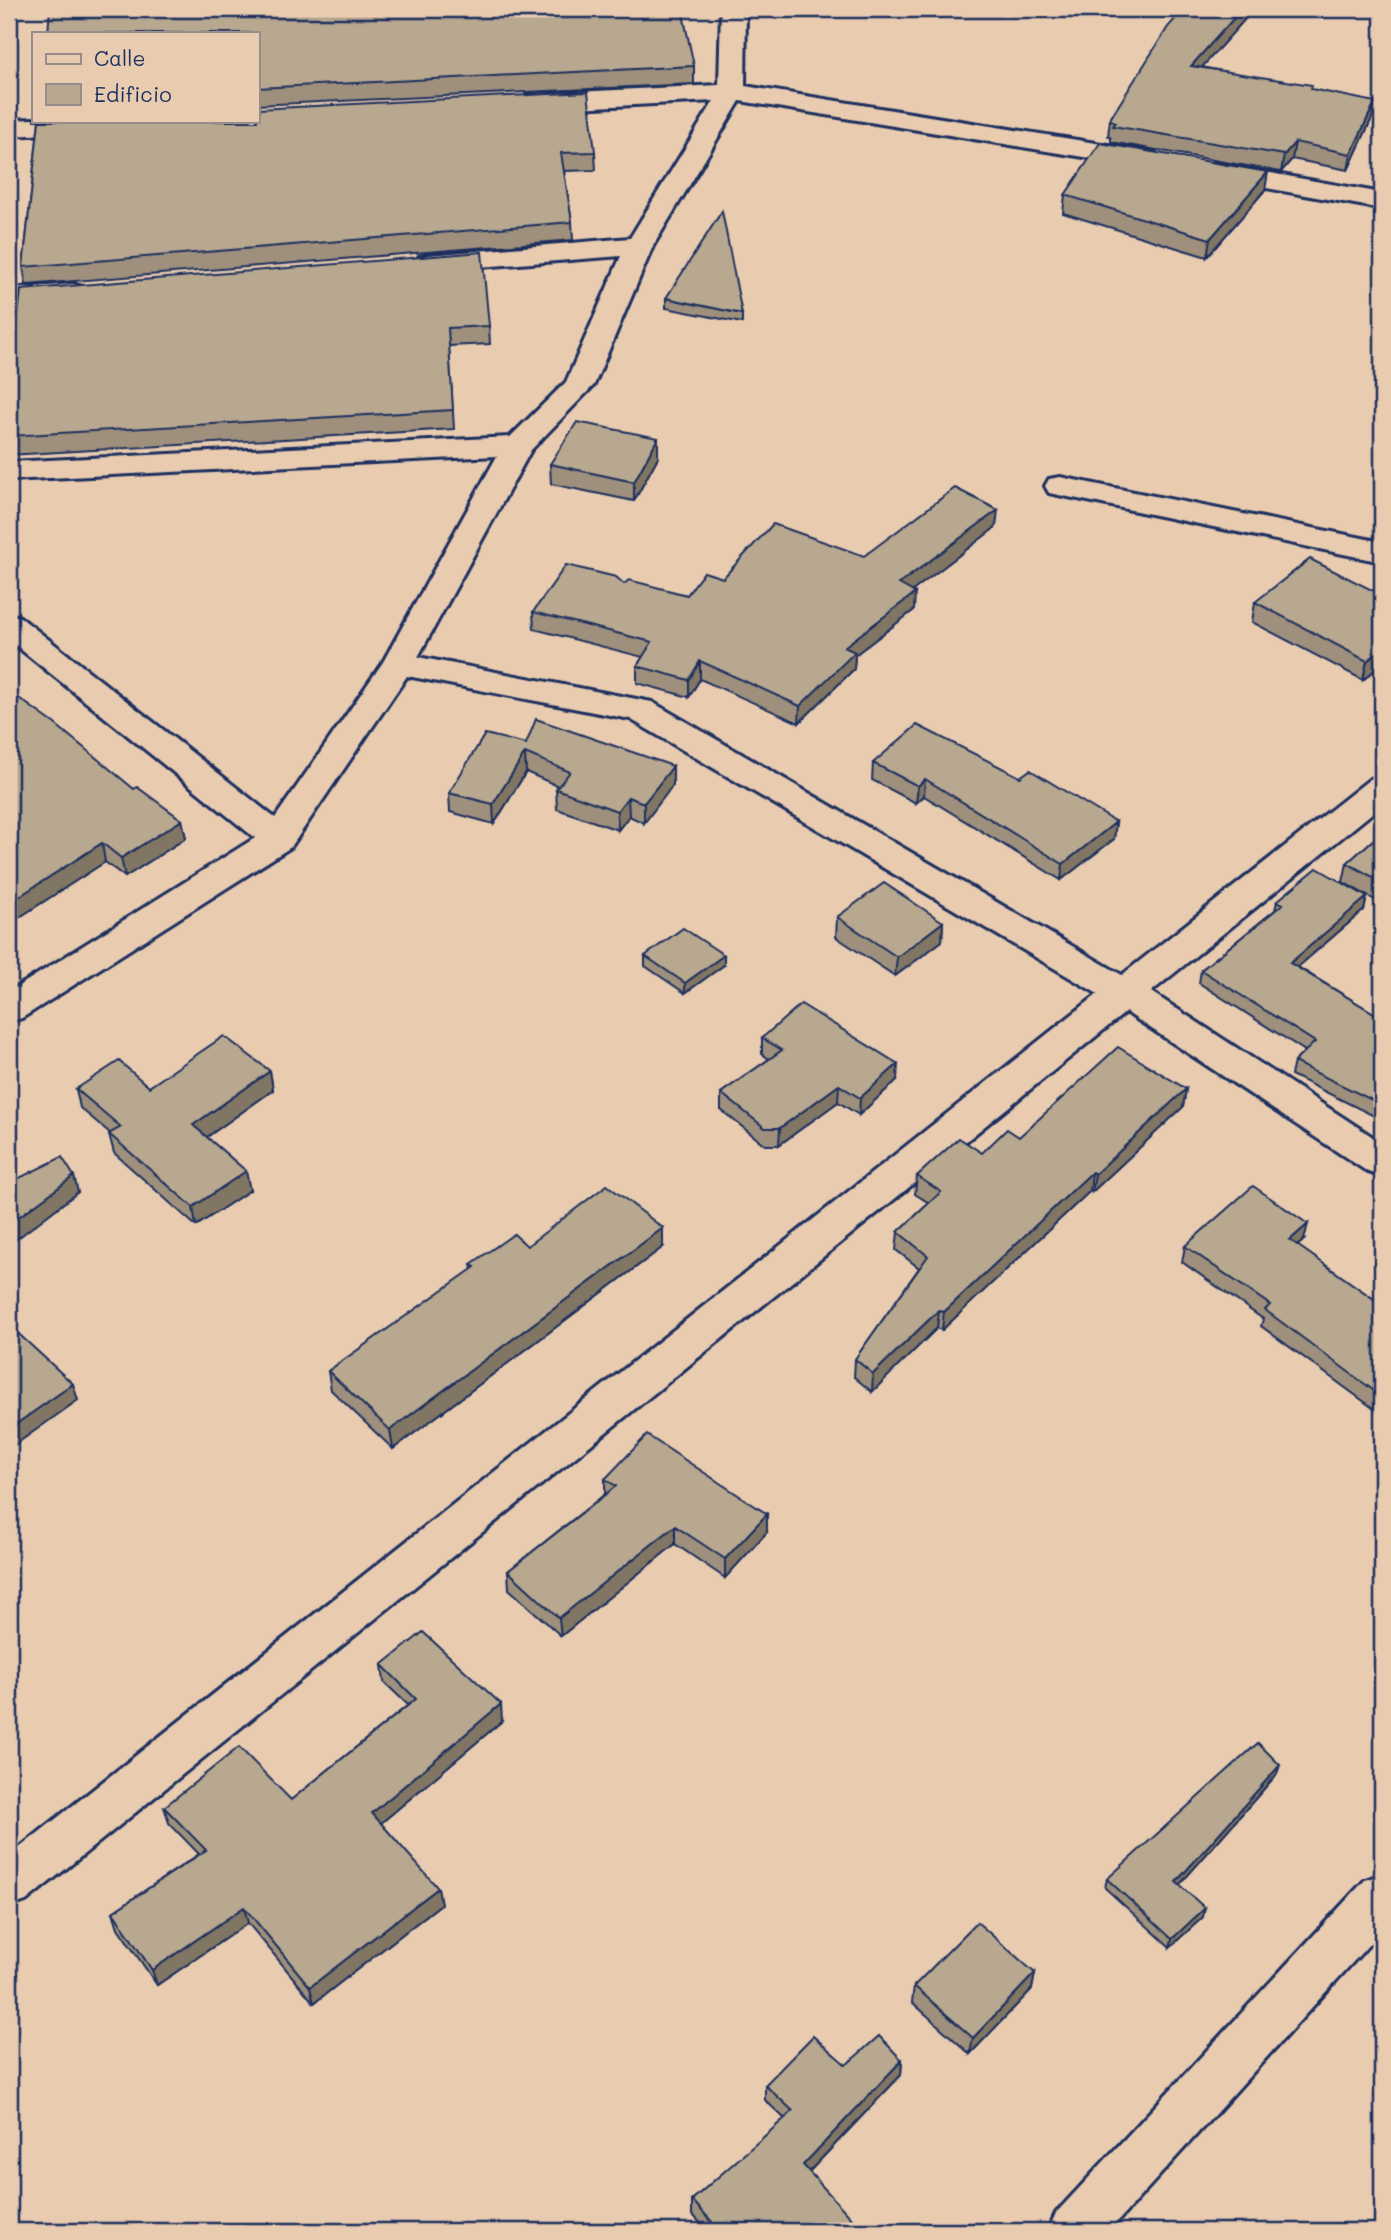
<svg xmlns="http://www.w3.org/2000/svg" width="1391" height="2240" font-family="Mali,sans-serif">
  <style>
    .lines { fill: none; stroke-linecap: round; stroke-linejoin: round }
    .street-casing { stroke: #1b2f5e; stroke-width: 6 }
    .street { fill: #e9ccb0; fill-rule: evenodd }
    .wall { fill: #9e907b; stroke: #1b2f5e; stroke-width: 2 }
    .shaded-wall { fill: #817664; stroke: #1b2f5e; stroke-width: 2 }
    .building { fill: #b8a88f; stroke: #1b2f5e; stroke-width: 2 }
  </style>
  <rect width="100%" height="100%" fill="#e9ccb0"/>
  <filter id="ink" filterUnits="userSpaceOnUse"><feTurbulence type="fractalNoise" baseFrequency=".0143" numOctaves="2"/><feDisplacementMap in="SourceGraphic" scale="14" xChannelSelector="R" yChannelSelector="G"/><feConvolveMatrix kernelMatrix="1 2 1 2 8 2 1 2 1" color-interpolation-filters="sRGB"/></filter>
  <g filter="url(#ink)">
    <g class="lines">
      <g class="street-casing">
        <g id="street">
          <polygon points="721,9 746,9 745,86 1145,151 1155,153 1158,159 1155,165 1145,167 740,101 653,246 594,385 531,450 418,657 652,702 1122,975 1370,779 1382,776 1382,805 1151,992 1382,1143 1382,1177 1368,1172 1126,1012 26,1901 9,1907 9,1856 1098,994 630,719 407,676 291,847 22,1018 9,1022 9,992 255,838 9,640 9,614 20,617 275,818 383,662 497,456 9,480 9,462 510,437 566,382 621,256 429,271 419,269 415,263 419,257 429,255 630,238 714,101 535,110 526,108 522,102 526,96 535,94 719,85"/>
          <polygon points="33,119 33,121 168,121 164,127 155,129 9,136 9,120"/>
          <polygon points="1215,163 1382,193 1382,209 1205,177 1201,171 1205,165"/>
          <polygon points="73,284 83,287 87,293 83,299 9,307 9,289"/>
          <polygon points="1060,477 1382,542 1382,562 1049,493 1045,486 1049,479"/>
          <polygon points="1382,1874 1382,1930 1109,2231 1048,2231 1056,2213 1365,1880"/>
        </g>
      </g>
      <use href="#street" class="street"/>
    </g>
    <g class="wall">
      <polygon points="1184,9 1254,9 1202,67 1312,90 1372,118 1348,170 1292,159 1281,172 1111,142 1111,138 1108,136 1110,119"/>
      <polygon points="257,33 694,66 694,84 257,105"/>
      <polygon points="39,121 595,152 596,170 564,171 572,222 573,240 26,285 23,267"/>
      <polygon points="1265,190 1207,257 1063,213 1065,195"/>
      <polygon points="21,290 489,326 490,344 449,346 454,429 9,455 9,394"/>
      <polygon points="666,298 742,314 742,323 666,308"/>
      <polygon points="658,457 634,501 551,484 550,464"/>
      <polygon points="996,527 912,591 914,610 855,655 854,669 799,723 700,679 689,697 637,683 637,666 643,657 534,629 533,612 624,584 687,595 723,578 864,556"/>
      <polygon points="1382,595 1363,680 1252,622 1255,602"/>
      <polygon points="526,744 673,766 673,785 644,823 629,816 618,830 557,809 556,789 558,786 526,772 494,824 450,812 449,793"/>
      <polygon points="873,763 1020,777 1116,822 1114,839 1061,880 924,796 916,803 872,780"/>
      <polygon points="134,789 182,820 186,838 125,877 105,862 9,924"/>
      <polygon points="1382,832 1382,904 1343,882 1347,863"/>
      <polygon points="1367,897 1364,910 1298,967 1382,1018 1382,1120 1291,1075 1294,1062 1305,1051 1199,983 1201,970 1275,910 1277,901"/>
      <polygon points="837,917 943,922 942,941 895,976 836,937"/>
      <polygon points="645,956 724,965 685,993 645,966"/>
      <polygon points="762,1038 897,1080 859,1115 838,1102 779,1145 765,1145 721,1110 721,1093 769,1059 762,1054"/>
      <polygon points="270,1071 273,1090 207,1137 250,1190 196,1226 114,1153 109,1134 110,1133 80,1108 76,1089 149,1087"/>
      <polygon points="1186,1089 1183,1107 1092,1192 1090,1191 942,1330 937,1328 872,1392 854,1377 855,1359 919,1268 896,1250 898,1232 929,1203 915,1194 917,1176 982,1153 1019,1137"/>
      <polygon points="1304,1240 1297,1246 1381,1304 1382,1304 1382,1407 1377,1411 1261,1326 1263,1319 1182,1262 1185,1246"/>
      <polygon points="527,1246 663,1247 393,1449 331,1390 328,1371 472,1270 471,1264"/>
      <polygon points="605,1479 767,1532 725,1578 675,1544 561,1636 509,1589 508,1571 605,1494"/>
      <polygon points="382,1665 502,1721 381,1823 441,1904 314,2003 248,1923 157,1985 118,1928 113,1912 199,1854 169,1823 164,1807 291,1800 408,1705 384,1682"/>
      <polygon points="1277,1774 1179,1885 1203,1917 1170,1947 1105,1888 1107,1879"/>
      <polygon points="1035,1973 1032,1989 970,2054 912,2002 914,1986"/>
      <polygon points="1382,2057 1382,2077 1375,2070 1378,2062"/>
      <polygon points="902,2060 901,2075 809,2172 705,2228 692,2214 692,2200 785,2119 765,2100 765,2085 846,2065"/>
    </g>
    <g class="shaded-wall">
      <polygon points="1242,9 1254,9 1189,82 1191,66"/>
      <polygon points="1375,102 1372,118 1348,170 1351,154"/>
      <polygon points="1295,142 1292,159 1281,172 1284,155"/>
      <polygon points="1268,172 1265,190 1207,257 1210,239"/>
      <polygon points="658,438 658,457 634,501 634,482"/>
      <polygon points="998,510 996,527 898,602 899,584"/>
      <polygon points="915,593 914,610 855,655 854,669 799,723 800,706 844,647"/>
      <polygon points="1382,649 1382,664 1363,680 1367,661"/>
      <polygon points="700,661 700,679 689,697 689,680"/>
      <polygon points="525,753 526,772 494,824 493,804"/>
      <polygon points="673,766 673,785 644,823 644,803"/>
      <polygon points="925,779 924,796 916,803 918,786"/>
      <polygon points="628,797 629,816 618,830 617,811"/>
      <polygon points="182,820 186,838 125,877 121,858"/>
      <polygon points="1116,822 1114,839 1061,880 1063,864"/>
      <polygon points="102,843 105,862 9,924 9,903"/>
      <polygon points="1367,897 1364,910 1287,976 1290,963"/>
      <polygon points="943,922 942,941 895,976 897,957"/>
      <polygon points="724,955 724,965 685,993 685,983"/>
      <polygon points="898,1064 897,1080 859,1115 860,1098"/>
      <polygon points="270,1071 273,1090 197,1144 193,1125"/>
      <polygon points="839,1085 838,1102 779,1145 780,1128"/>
      <polygon points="1186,1089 1183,1107 1092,1192 1095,1174"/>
      <polygon points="246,1171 250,1190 196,1226 193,1207"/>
      <polygon points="1092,1172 1090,1191 942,1330 944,1312"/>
      <polygon points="74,1176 78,1192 9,1245 9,1224"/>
      <polygon points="1308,1224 1304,1240 1286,1256 1290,1240"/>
      <polygon points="663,1228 663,1247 393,1449 390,1430"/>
      <polygon points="939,1310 937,1328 872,1392 873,1374"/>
      <polygon points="73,1384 78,1400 9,1449 9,1429"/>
      <polygon points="1382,1395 1382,1407 1377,1411 1381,1396"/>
      <polygon points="767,1514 767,1532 725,1578 725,1559"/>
      <polygon points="675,1526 675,1544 561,1636 559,1618"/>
      <polygon points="501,1704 502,1721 374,1829 372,1813"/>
      <polygon points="1280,1765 1277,1774 1174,1891 1176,1882"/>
      <polygon points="438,1888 441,1904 314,2003 310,1987"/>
      <polygon points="244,1907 248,1923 157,1985 152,1970"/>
      <polygon points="1205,1908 1203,1917 1170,1947 1172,1939"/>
      <polygon points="1035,1973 1032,1989 970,2054 973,2038"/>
      <polygon points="902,2060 901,2075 802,2179 803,2165"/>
    </g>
    <g class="building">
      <polygon points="50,9 682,9 694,66 257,88 257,33 48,33"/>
      <polygon points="1184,9 1242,9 1191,66 1312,85 1311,89 1375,102 1351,154 1295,142 1284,155 1113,126 1115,123 1110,119 1168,27"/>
      <polygon points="588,92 595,152 561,153 572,222 23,267 39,121 257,121 257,109"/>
      <polygon points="1100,143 1268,172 1210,239 1065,195"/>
      <polygon points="722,211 742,314 666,298"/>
      <polygon points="482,252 489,326 448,328 453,410 9,436 9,394 21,290"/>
      <polygon points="577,422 658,438 634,482 550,464"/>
      <polygon points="955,488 998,510 899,584 915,593 844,647 855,652 800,706 700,661 689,680 637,666 652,642 533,612 566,565 616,577 624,584 629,580 687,595 704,572 723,578 773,524 864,556"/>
      <polygon points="1310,559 1382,595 1382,649 1367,661 1255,602"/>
      <polygon points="9,691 55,724 134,789 137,787 182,820 121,858 102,843 9,903"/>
      <polygon points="536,719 673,766 644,803 628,797 617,811 556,789 570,772 525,753 493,804 449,793 485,734 526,744"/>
      <polygon points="917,725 1020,777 1030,770 1116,822 1063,864 925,779 918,786 873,763"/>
      <polygon points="1382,832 1382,882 1347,863"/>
      <polygon points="1317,868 1367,897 1290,963 1382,1018 1382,1025 1377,1030 1382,1032 1382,1105 1294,1062 1315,1042 1201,970 1283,904 1277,901"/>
      <polygon points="884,883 943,922 897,957 837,917"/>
      <polygon points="683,928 724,955 685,983 645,956"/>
      <polygon points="801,1004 898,1064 860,1098 839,1085 780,1128 765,1128 721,1093 782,1050 762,1038"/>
      <polygon points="224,1036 270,1071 193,1125 246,1171 193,1207 109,1134 121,1127 76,1089 119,1061 149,1087"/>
      <polygon points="1118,1047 1186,1089 1095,1174 1092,1172 944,1312 939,1310 873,1374 855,1359 928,1256 898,1232 941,1192 917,1176 959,1138 982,1153 1007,1129 1019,1137"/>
      <polygon points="62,1157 74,1176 9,1224 9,1183"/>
      <polygon points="607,1185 663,1228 390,1430 328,1371 475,1267 471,1264 514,1234 527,1246"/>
      <polygon points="1253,1186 1308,1224 1290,1240 1381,1304 1382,1304 1382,1395 1381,1396 1265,1310 1270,1305 1185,1246"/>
      <polygon points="9,1325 73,1384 9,1429"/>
      <polygon points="647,1435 767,1514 725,1559 675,1526 559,1618 508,1571 616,1486 605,1479"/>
      <polygon points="423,1632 501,1704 372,1813 438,1888 310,1987 244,1907 152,1970 113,1912 206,1850 164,1807 239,1747 291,1800 416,1699 382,1665"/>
      <polygon points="1258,1743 1280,1765 1176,1882 1205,1908 1172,1939 1107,1879"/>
      <polygon points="977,1922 1035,1973 973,2038 914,1986"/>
      <polygon points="813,2036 846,2065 879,2036 902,2060 803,2165 863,2231 702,2231 712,2222 692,2200 793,2111 765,2085"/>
      <polygon points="1382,2057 1382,2066 1378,2062"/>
      <polygon points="9,2216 20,2231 9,2231"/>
    </g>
  </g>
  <rect width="1391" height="2240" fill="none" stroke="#e9ccb0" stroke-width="35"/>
  <rect x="18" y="18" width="1356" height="2205" fill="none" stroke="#1b2f5e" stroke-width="2.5" filter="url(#ink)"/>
  <rect x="32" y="32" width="228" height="91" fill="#e9ccb0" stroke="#978d8f" stroke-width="2"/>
  <rect x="46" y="54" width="35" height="10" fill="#e9ccb0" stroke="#978d8f" stroke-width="2"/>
  <text x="94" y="66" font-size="21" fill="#1b2f5e">Calle</text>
  <rect x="46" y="84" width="35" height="21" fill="#b8a88f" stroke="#978d8f" stroke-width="2"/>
  <text x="94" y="102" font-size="21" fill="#1b2f5e">Edificio</text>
</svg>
